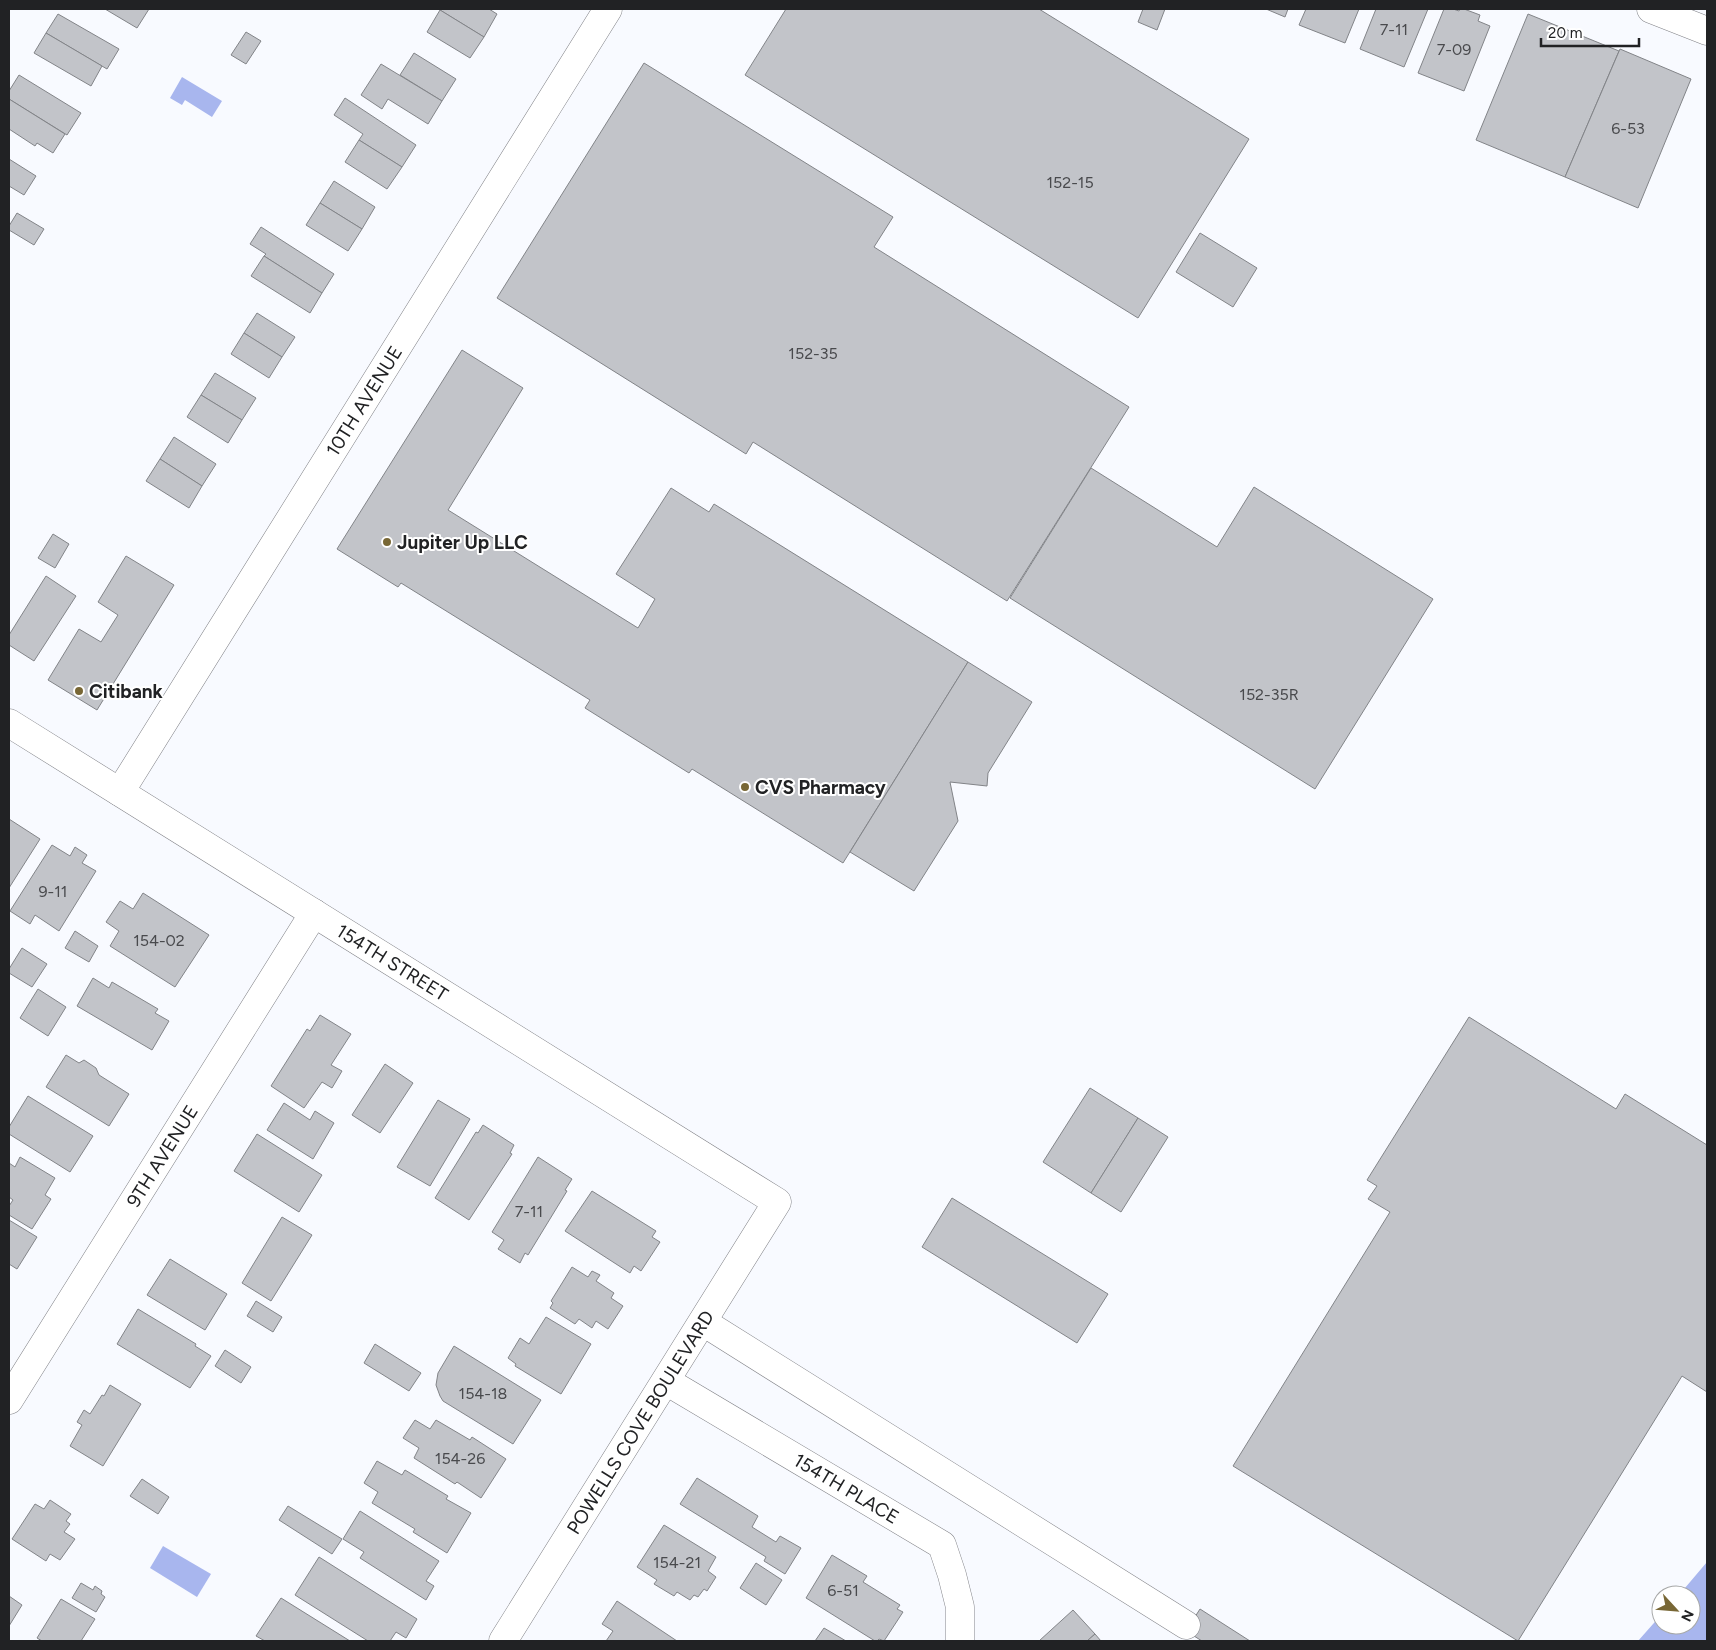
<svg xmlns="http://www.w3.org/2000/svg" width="1716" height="1650" font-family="Figtree,sans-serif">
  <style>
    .water { fill: #a8b6ee }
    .building { fill: #c2c4c9; stroke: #828488 }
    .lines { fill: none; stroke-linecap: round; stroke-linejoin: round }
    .minor-casing { stroke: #818287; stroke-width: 29 }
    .minor { stroke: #fff; stroke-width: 28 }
    .poi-dot { fill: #786735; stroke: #fff; stroke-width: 2 }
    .labels { text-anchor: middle; stroke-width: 4; stroke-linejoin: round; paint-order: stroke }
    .number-label { font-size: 16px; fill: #494a4d }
    .street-label { font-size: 19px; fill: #212224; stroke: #fff }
    .poi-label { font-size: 19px; font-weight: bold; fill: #212224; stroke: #fff; text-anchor: start }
  </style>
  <rect width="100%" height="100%" fill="#f8faff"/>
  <g class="water">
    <polygon points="182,77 222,101 212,117 185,100 182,105 170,98"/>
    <polygon points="163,1546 211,1574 197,1597 150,1568"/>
    <polygon points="1707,1562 1707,1641 1638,1641 1661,1615 1661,1625 1691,1625 1691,1595 1679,1595"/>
  </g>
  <g class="building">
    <polygon points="105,9 149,9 137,28"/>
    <polygon points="441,9 489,9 497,14 484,37 440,10"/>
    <polygon points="786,9 1039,9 1249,139 1138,318 745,75"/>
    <polygon points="1143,9 1165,9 1157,30 1138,22"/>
    <polygon points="1266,9 1288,9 1285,17"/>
    <polygon points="1306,9 1359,9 1345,43 1299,25"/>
    <polygon points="1376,9 1428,9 1404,67 1360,49"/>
    <polygon points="1444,9 1453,9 1459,11 1460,9 1464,9 1480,15 1478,21 1490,26 1464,91 1418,73"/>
    <polygon points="440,10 484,37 470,58 427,32"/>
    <polygon points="58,14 119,49 107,69 46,33"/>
    <polygon points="1528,14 1619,51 1565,177 1476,140"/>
    <polygon points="246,32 261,41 246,64 231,55"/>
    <polygon points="46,33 102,66 91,86 34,53"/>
    <polygon points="1620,49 1691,79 1638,208 1565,177"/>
    <polygon points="414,53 456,79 442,101 400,75"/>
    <polygon points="644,63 893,217 874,247 1129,407 1007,601 753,442 746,454 497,298"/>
    <polygon points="381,64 442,101 428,124 388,99 382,109 361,95"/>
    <polygon points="19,75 81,113 67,135 9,99 9,91"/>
    <polygon points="345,98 416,145 402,167 359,140 363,134 334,115"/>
    <polygon points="9,99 65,134 53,153 37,143 35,146 9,129"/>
    <polygon points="359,140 402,167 387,189 345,162"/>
    <polygon points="9,159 36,176 24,195 9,186"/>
    <polygon points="334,181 375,207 362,229 320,203"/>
    <polygon points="320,203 362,229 348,251 306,225"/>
    <polygon points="17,213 44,229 34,245 9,230 9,226"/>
    <polygon points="261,227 334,274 322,293 264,256 266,254 250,244"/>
    <polygon points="1200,233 1257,268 1233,307 1176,272"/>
    <polygon points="264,256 322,293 310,313 251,276"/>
    <polygon points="257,313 295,337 282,357 244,333"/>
    <polygon points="244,333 282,357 269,378 231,354"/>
    <polygon points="462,350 523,388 448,510 638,628 655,599 616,574 671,488 709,512 714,504 968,662 843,863 692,769 689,773 585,708 590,700 401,583 398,587 337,549"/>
    <polygon points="215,373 256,398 242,420 201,395"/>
    <polygon points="201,395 242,420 228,443 187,417"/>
    <polygon points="174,437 216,464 202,486 160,459"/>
    <polygon points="160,459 202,486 189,508 146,481"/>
    <polygon points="1091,468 1217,547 1254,487 1433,599 1315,789 1010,598"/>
    <polygon points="53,534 69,544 55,568 38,558"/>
    <polygon points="126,556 174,585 97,710 48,680 79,629 101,642 118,615 98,602"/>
    <polygon points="46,576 76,596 34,661 9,645 9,635"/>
    <polygon points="968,662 1032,702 988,773 987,786 950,782 958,821 914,891 850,852"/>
    <polygon points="9,819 40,839 9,888"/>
    <polygon points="52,845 70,856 75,847 87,855 82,863 96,871 59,931 35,915 30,924 10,911"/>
    <polygon points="143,893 209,935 175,987 110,946 119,931 106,922 120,901 133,909"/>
    <polygon points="75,931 98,946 89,962 65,948"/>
    <polygon points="22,948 47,964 32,987 9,973 9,969"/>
    <polygon points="93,978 109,988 112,982 158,1009 155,1013 169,1021 152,1050 77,1006"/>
    <polygon points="38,989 66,1007 48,1036 20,1018"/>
    <polygon points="320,1015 351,1034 331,1065 342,1071 332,1088 322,1082 304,1108 271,1086 307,1029 310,1031"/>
    <polygon points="1469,1017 1616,1109 1625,1094 1707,1145 1707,1392 1682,1376 1518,1641 1233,1466 1390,1212 1368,1199 1377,1186 1367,1180"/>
    <polygon points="66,1055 79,1063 84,1060 96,1068 99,1075 129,1094 109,1126 46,1087"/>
    <polygon points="385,1064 413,1083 380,1133 352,1115"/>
    <polygon points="1090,1088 1138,1118 1091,1193 1043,1162"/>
    <polygon points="28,1096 93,1136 70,1172 9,1134 9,1127"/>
    <polygon points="438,1100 470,1119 430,1186 397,1167"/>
    <polygon points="284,1103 310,1120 315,1111 334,1123 313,1159 267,1130"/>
    <polygon points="1138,1118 1168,1137 1121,1212 1091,1193"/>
    <polygon points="483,1125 514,1145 510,1153 512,1154 469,1220 435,1198 476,1132 478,1133"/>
    <polygon points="257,1134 322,1175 299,1212 234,1171"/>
    <polygon points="20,1157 55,1178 45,1195 51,1199 32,1229 9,1215 9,1206 13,1200 9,1197 9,1163 15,1167"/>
    <polygon points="538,1157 572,1179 565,1190 567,1191 528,1255 525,1253 520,1263 498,1249 504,1240 492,1232"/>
    <polygon points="592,1191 656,1231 652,1237 660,1242 641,1271 634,1266 630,1273 565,1231"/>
    <polygon points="952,1198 1108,1294 1077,1343 922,1247"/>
    <polygon points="282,1217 312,1235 271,1301 242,1283"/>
    <polygon points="9,1220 37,1237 17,1269 9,1264"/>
    <polygon points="170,1259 227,1294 205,1330 147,1295"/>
    <polygon points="572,1267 588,1277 592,1271 600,1275 596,1281 614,1293 611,1298 623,1306 608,1329 596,1321 592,1328 579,1319 575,1324 550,1308 553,1303 551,1301"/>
    <polygon points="256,1301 282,1317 273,1332 247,1316"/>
    <polygon points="138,1309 196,1344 195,1346 211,1356 190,1388 117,1344"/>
    <polygon points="546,1317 591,1344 561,1394 515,1366 516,1364 508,1358 520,1338 529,1344"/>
    <polygon points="375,1344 421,1373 409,1391 364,1363"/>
    <polygon points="454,1346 541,1400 513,1444 443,1401 440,1396 436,1385 438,1373"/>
    <polygon points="225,1350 251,1367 241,1383 215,1366"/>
    <polygon points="110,1385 141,1404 103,1466 70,1446 82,1425 77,1422 84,1410 90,1414 102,1395 104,1396"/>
    <polygon points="415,1420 430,1429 436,1420 470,1440 472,1437 506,1459 481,1498 457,1482 455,1484 414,1458 419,1448 403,1438"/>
    <polygon points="377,1461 402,1475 405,1470 448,1496 446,1499 471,1513 447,1553 413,1532 415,1529 372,1503 378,1492 364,1483"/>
    <polygon points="697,1478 758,1516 752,1527 776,1542 780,1536 801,1548 785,1574 764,1561 766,1557 680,1504"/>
    <polygon points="142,1479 169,1497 158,1514 130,1496"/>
    <polygon points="50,1500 71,1514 66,1521 70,1524 64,1532 75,1539 60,1560 50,1554 46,1561 12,1539 35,1504 44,1509"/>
    <polygon points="288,1506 342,1539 332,1554 279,1520"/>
    <polygon points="360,1511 439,1561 426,1581 434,1586 426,1600 360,1558 364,1552 343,1539"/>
    <polygon points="664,1525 716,1557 708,1571 716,1577 707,1591 704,1589 698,1597 694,1595 690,1600 677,1592 674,1596 654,1584 657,1580 637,1567"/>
    <polygon points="832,1555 867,1576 863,1582 900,1605 897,1609 903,1612 884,1641 879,1639 877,1641 875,1641 806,1598"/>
    <polygon points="319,1557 417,1619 406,1638 396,1632 390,1641 368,1641 295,1595"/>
    <polygon points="756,1563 782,1580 766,1605 740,1588"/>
    <polygon points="81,1583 93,1590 95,1586 102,1591 101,1594 105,1597 96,1612 72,1598"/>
    <polygon points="9,1596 22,1605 9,1626"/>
    <polygon points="281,1598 350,1641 265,1641 256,1636"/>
    <polygon points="61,1599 95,1619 81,1641 42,1641 37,1638"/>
    <polygon points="617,1601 677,1641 606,1641 613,1631 602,1624"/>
    <polygon points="1200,1609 1250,1641 1202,1641 1186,1631"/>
    <polygon points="1073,1610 1095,1634 1087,1641 1039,1641"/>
    <polygon points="824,1628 846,1641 815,1641"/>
    <polygon points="1095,1634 1101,1641 1087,1641"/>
  </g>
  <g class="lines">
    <g class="minor-casing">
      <g id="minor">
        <polyline points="1651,9 1707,31"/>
        <path id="s1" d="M9,723L777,1202L503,1641"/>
        <path id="s2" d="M120,792L608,9"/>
        <polyline points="703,1322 1186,1625"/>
        <path id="s3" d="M666,1381L942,1545L952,1575L960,1607V1641"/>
        <path id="s4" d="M9,1400L314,913"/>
      </g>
    </g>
    <use href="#minor" class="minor"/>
  </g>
  <g class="poi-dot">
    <circle cx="387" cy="542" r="5"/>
    <circle cx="79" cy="691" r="5"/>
    <circle cx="745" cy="787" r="5"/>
  </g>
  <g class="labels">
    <g class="number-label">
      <text x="1394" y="35">7-11</text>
      <text x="1454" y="55">7-09</text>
      <text x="1628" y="134">6-53</text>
      <text x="1070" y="188">152-15</text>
      <text x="813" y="359">152-35</text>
      <text x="1269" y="700">152-35R</text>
      <text x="53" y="897">9-11</text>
      <text x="159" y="946">154-02</text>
      <text x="529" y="1217">7-11</text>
      <text x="483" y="1399">154-18</text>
      <text x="460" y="1464">154-26</text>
      <text x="677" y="1568">154-21</text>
      <text x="843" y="1596">6-51</text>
    </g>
    <g class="street-label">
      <text dy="7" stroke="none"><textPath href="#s2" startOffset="461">10TH AVENUE</textPath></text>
      <text dy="7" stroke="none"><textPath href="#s1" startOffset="452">154TH STREET</textPath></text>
      <text dy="7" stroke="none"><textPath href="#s4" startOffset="288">9TH AVENUE</textPath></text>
      <text transform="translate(640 1422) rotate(-58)" y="7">POWELLS COVE BOULEVARD</text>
      <text dy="7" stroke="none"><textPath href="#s3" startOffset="210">154TH PLACE</textPath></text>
    </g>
    <g class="poi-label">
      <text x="397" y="549">Jupiter Up LLC</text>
      <text x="89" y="698">Citibank</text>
      <text x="755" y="794">CVS Pharmacy</text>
    </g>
  </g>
  <rect width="1716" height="1650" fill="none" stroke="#212224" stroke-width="20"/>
  <g transform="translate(1676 1610) rotate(116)"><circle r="24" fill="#ffffff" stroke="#a6a7a7"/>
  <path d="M0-4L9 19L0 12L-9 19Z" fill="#786735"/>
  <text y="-8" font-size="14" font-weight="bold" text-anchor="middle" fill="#212224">N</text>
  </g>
  <path d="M1541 38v8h98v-8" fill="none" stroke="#212224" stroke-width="2.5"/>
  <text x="1548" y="38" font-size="15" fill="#212224" stroke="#ffffff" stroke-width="4" paint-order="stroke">20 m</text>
</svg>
